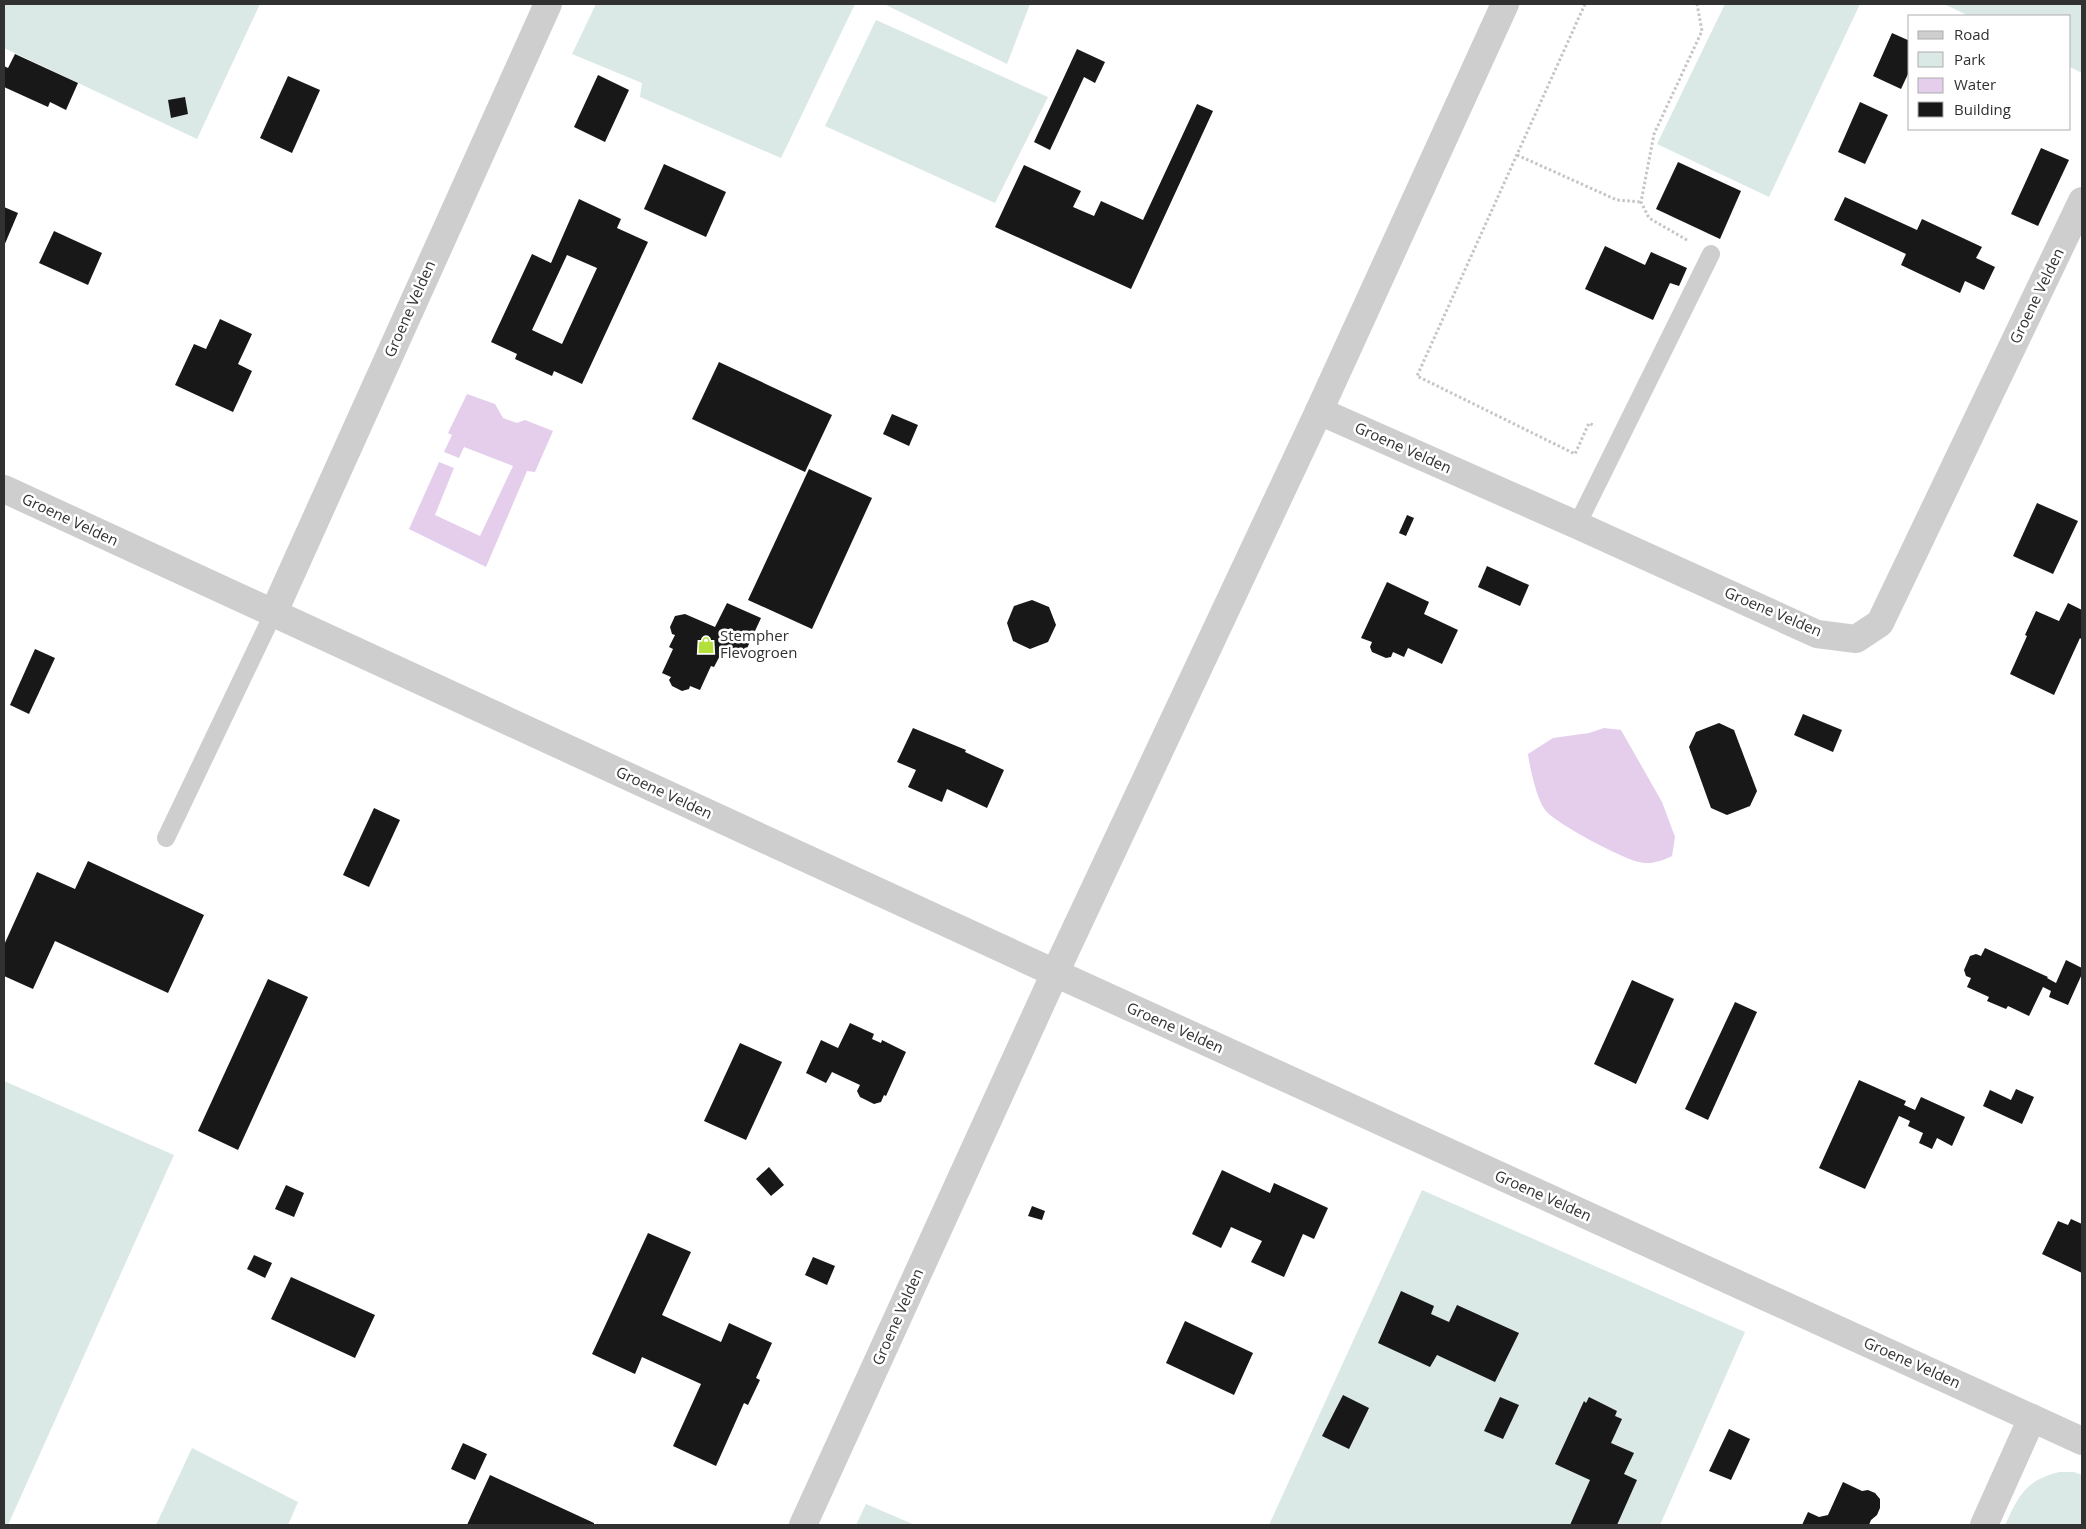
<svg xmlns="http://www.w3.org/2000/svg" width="2086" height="1529" font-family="'Open Sans',sans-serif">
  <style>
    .green { fill: #dae9e6 }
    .water { fill: #e4ceec }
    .building { fill: #181818; fill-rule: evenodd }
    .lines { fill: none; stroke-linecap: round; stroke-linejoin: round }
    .path { stroke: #c5c5c5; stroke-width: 3; stroke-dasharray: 2.5 2.5; stroke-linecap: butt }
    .service { stroke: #cecece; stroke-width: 18 }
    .minor { stroke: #cecece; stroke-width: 28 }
    .labels { text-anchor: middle; stroke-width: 5; stroke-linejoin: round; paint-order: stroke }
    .street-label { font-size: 15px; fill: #313131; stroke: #fff }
    .poi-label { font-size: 15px; fill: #313131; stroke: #fff; text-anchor: start }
  </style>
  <rect width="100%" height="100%" fill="#fff"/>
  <g class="green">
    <polygon points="4,4 260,4 197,139 4,48"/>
    <polygon points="596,4 855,4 781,158 640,97 642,83 572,54"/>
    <polygon points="884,4 1030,4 1007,64"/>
    <polygon points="1725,4 1860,4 1769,197 1657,144"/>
    <polygon points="1944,4 2082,4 2082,73 2070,67 2070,16 1969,16"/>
    <polygon points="876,20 1048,97 995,203 825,126"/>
    <polygon points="4,1081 174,1155 8,1525 4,1525"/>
    <polygon points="1422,1190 1745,1332 1660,1525 1269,1525"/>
    <polygon points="192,1448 298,1502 288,1525 156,1525"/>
    <path d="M2059,1472H2074L2082,1475V1525H2005C2019,1495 2025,1481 2059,1472Z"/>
    <polygon points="866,1504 915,1525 856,1525"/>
  </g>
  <g class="water">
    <polygon points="467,394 495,404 503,418 517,423 525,420 553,431 535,472 527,471 486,567 409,529 439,462 454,468 435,515 480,536 513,466 464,447 459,458 444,452 452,435 448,433"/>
    <path d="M1604,728L1621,730L1662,802L1675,837L1672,856C1662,861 1650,865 1639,862C1621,858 1559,825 1547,812C1537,802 1530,768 1528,754L1553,738L1589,733Z"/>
  </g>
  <g class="building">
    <polygon points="1892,33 1910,41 1910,75 1908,74 1901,89 1873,76"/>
    <polygon points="1077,49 1105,62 1095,83 1084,77 1050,150 1034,142"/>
    <polygon points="15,54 78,83 66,110 50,102 48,107 4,87 4,66 8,68"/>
    <polygon points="598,75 629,90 605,142 574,127"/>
    <polygon points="288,76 320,90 292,153 260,138"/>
    <polygon points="185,97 188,114 171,118 168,100"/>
    <polygon points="1860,102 1888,115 1865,164 1838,152"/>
    <polygon points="1197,104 1213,111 1131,289 995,227 1024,165 1081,191 1073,207 1094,216 1101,201 1143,220"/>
    <polygon points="2041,148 2069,160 2038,226 2011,214"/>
    <polygon points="1678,162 1741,191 1720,239 1656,209"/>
    <polygon points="664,164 726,192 706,237 644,209"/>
    <polygon points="1845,197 1917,230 1922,219 1982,247 1976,258 1995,267 1984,290 1965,281 1960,293 1901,265 1906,254 1834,220"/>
    <path d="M579,199L621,219L617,228L648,242L582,384L554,371L552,376L515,359L517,354L491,342L532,254L551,263ZM567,255L597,268L562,344L532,330Z"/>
    <polygon points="4,207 18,213 4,246"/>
    <polygon points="54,231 102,253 88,285 39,263"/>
    <polygon points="1605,246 1645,265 1651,252 1687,268 1679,286 1670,283 1653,320 1585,289"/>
    <polygon points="220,319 252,334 238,364 252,371 233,412 175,385 194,344 206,349"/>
    <polygon points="719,362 832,415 805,472 692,419"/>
    <polygon points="892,414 918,425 909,446 883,434"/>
    <polygon points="809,469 872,498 812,629 748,600"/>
    <polygon points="2037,503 2078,521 2053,574 2013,556"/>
    <polygon points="1407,515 1414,518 1406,536 1399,533"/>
    <polygon points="1487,566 1529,585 1520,606 1478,587"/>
    <polygon points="1387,582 1429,602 1424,614 1458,630 1442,664 1408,648 1404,657 1393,652 1391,657 1386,658 1372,652 1370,647 1372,642 1361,638"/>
    <polygon points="1032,600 1049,607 1056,625 1048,642 1030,649 1013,641 1007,623 1014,606"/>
    <polygon points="727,603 761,618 743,657 724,648 714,667 711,666 700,690 690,686 689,689 682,691 672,686 669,680 671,677 662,673 673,649 669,647 675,635 672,634 670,627 675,616 685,614 715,627"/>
    <polygon points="2068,603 2082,610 2082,640 2080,638 2054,695 2010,674 2027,636 2025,635 2036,611 2059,621"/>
    <polygon points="35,649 55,658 29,714 10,705"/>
    <polygon points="1803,714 1842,730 1833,752 1794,735"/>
    <polygon points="1719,723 1734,730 1757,791 1750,806 1727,815 1711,808 1689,747 1696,732"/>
    <polygon points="913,728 966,750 965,752 1004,770 987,808 947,789 942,802 908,787 916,770 897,762"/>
    <polygon points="374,808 400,820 369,887 343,875"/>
    <polygon points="88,861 204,915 168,993 55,941 33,989 4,976 4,945 37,872 75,889"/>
    <polygon points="1985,948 2048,977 2047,978 2056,983 2066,960 2082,968 2082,974 2068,1005 2049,997 2051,991 2043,987 2029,1016 2008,1006 2006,1009 1987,1001 1989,997 1967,987 1971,978 1966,976 1964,970 1970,956 1976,954 1981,956"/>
    <polygon points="268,979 308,997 238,1150 198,1131"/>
    <polygon points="1632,980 1674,999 1636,1084 1594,1064"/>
    <polygon points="1735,1002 1757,1012 1708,1120 1685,1109"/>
    <polygon points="850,1023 874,1034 872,1039 881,1043 882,1040 906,1052 886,1096 884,1095 881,1102 874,1104 860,1097 857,1091 860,1085 832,1072 826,1083 806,1073 821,1040 838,1048"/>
    <polygon points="740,1043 782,1062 746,1140 704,1121"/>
    <polygon points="1859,1080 1906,1101 1904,1105 1915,1110 1921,1097 1965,1117 1952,1146 1937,1138 1932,1149 1919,1143 1923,1133 1908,1126 1910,1121 1899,1116 1865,1189 1819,1168"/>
    <polygon points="2016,1089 2034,1097 2022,1124 1983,1106 1990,1090 2011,1100"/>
    <polygon points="769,1167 784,1185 771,1196 756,1179"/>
    <polygon points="1222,1170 1270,1193 1274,1183 1328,1208 1314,1239 1303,1234 1284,1277 1251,1262 1262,1241 1231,1227 1221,1248 1192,1234"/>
    <polygon points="286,1185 304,1193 294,1217 275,1209"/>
    <polygon points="1032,1206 1045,1211 1042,1220 1028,1216"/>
    <polygon points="2071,1219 2082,1224 2082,1273 2042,1254 2058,1221 2068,1225"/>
    <polygon points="648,1233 691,1252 662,1315 721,1342 729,1323 772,1343 756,1378 760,1380 748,1405 744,1403 716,1466 673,1446 701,1384 642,1357 635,1374 592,1354"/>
    <polygon points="254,1255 272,1263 265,1278 247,1269"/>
    <polygon points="813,1257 835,1266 827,1285 805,1275"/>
    <polygon points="291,1277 375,1315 355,1358 271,1319"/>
    <polygon points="1401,1291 1434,1306 1431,1314 1449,1322 1457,1305 1519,1333 1495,1382 1437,1355 1430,1367 1378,1343"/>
    <polygon points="1185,1321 1253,1353 1234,1395 1166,1363"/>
    <polygon points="1343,1395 1369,1408 1349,1449 1322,1436"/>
    <polygon points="1500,1397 1519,1405 1503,1439 1484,1431"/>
    <polygon points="1589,1397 1617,1411 1615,1416 1622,1419 1611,1443 1634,1453 1624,1474 1637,1480 1617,1525 1570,1525 1590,1480 1555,1464 1584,1401 1586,1403"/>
    <polygon points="1729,1429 1750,1439 1731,1480 1709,1471"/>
    <polygon points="463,1443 487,1454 475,1480 451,1469"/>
    <polygon points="490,1475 594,1523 594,1525 467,1525"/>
    <polygon points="1843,1482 1862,1491 1868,1490 1875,1493 1880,1499 1880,1508 1877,1515 1871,1520 1869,1525 1802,1525 1808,1512 1819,1517 1828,1515"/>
  </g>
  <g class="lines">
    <g class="path">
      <polyline points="1585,4 1417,376 1575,454 1589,423 1595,426"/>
      <polyline points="1517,155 1617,200 1641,202"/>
      <polyline points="1687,240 1649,218 1641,202 1654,134 1702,31 1697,4"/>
    </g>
    <g class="service">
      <polyline points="1577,525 1711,254"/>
      <polyline points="166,838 273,614"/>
    </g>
    <g class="minor">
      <polyline points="1319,411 1577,525 1817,634 1856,639 1880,623 2082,201"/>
      <polyline points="4,489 1055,973 2082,1441"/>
      <polyline points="273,614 548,4"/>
      <polyline points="803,1525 1055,973 1319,411 1505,4"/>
      <polyline points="1984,1525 2032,1418"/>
    </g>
  </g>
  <defs>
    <g id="shop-bare" transform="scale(1.35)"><path d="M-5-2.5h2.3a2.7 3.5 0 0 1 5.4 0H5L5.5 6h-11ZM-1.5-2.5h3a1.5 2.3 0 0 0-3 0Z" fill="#b3e03b" stroke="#fff" stroke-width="2.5" paint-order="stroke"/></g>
  </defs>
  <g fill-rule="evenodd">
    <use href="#shop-bare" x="706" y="645"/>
  </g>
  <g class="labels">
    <g class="street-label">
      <text transform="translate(2037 296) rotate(-64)" y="5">Groene Velden</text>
      <text transform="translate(410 309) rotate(-66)" y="5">Groene Velden</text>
      <text transform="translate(1403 448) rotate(24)" y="5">Groene Velden</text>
      <text transform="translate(70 520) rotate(25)" y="5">Groene Velden</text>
      <text transform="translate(1773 612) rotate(23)" y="5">Groene Velden</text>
      <text transform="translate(664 793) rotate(25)" y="5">Groene Velden</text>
      <text transform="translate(1175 1028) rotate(24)" y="5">Groene Velden</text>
      <text transform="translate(1543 1196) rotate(24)" y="5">Groene Velden</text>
      <text transform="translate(898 1317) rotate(-66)" y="5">Groene Velden</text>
      <text transform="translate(1912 1363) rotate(24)" y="5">Groene Velden</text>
    </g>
    <g class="poi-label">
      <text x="720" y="641">Stempher<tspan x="720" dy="17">Flevogroen</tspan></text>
    </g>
  </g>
  <rect width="2086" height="1529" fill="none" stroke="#313131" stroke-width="10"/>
  <rect x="1908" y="15" width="162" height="115" fill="#ffffff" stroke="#adadad"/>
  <rect x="1918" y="31" width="25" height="8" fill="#cecece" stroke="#adadad"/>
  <text x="1954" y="40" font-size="15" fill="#313131">Road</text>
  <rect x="1918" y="52" width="25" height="15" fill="#dae9e6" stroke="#adadad"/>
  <text x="1954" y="65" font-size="15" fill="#313131">Park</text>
  <rect x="1918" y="78" width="25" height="15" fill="#e4ceec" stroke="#adadad"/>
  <text x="1954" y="90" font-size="15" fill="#313131">Water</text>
  <rect x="1918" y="102" width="25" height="15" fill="#181818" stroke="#adadad"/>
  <text x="1954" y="115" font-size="15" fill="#313131">Building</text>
</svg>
